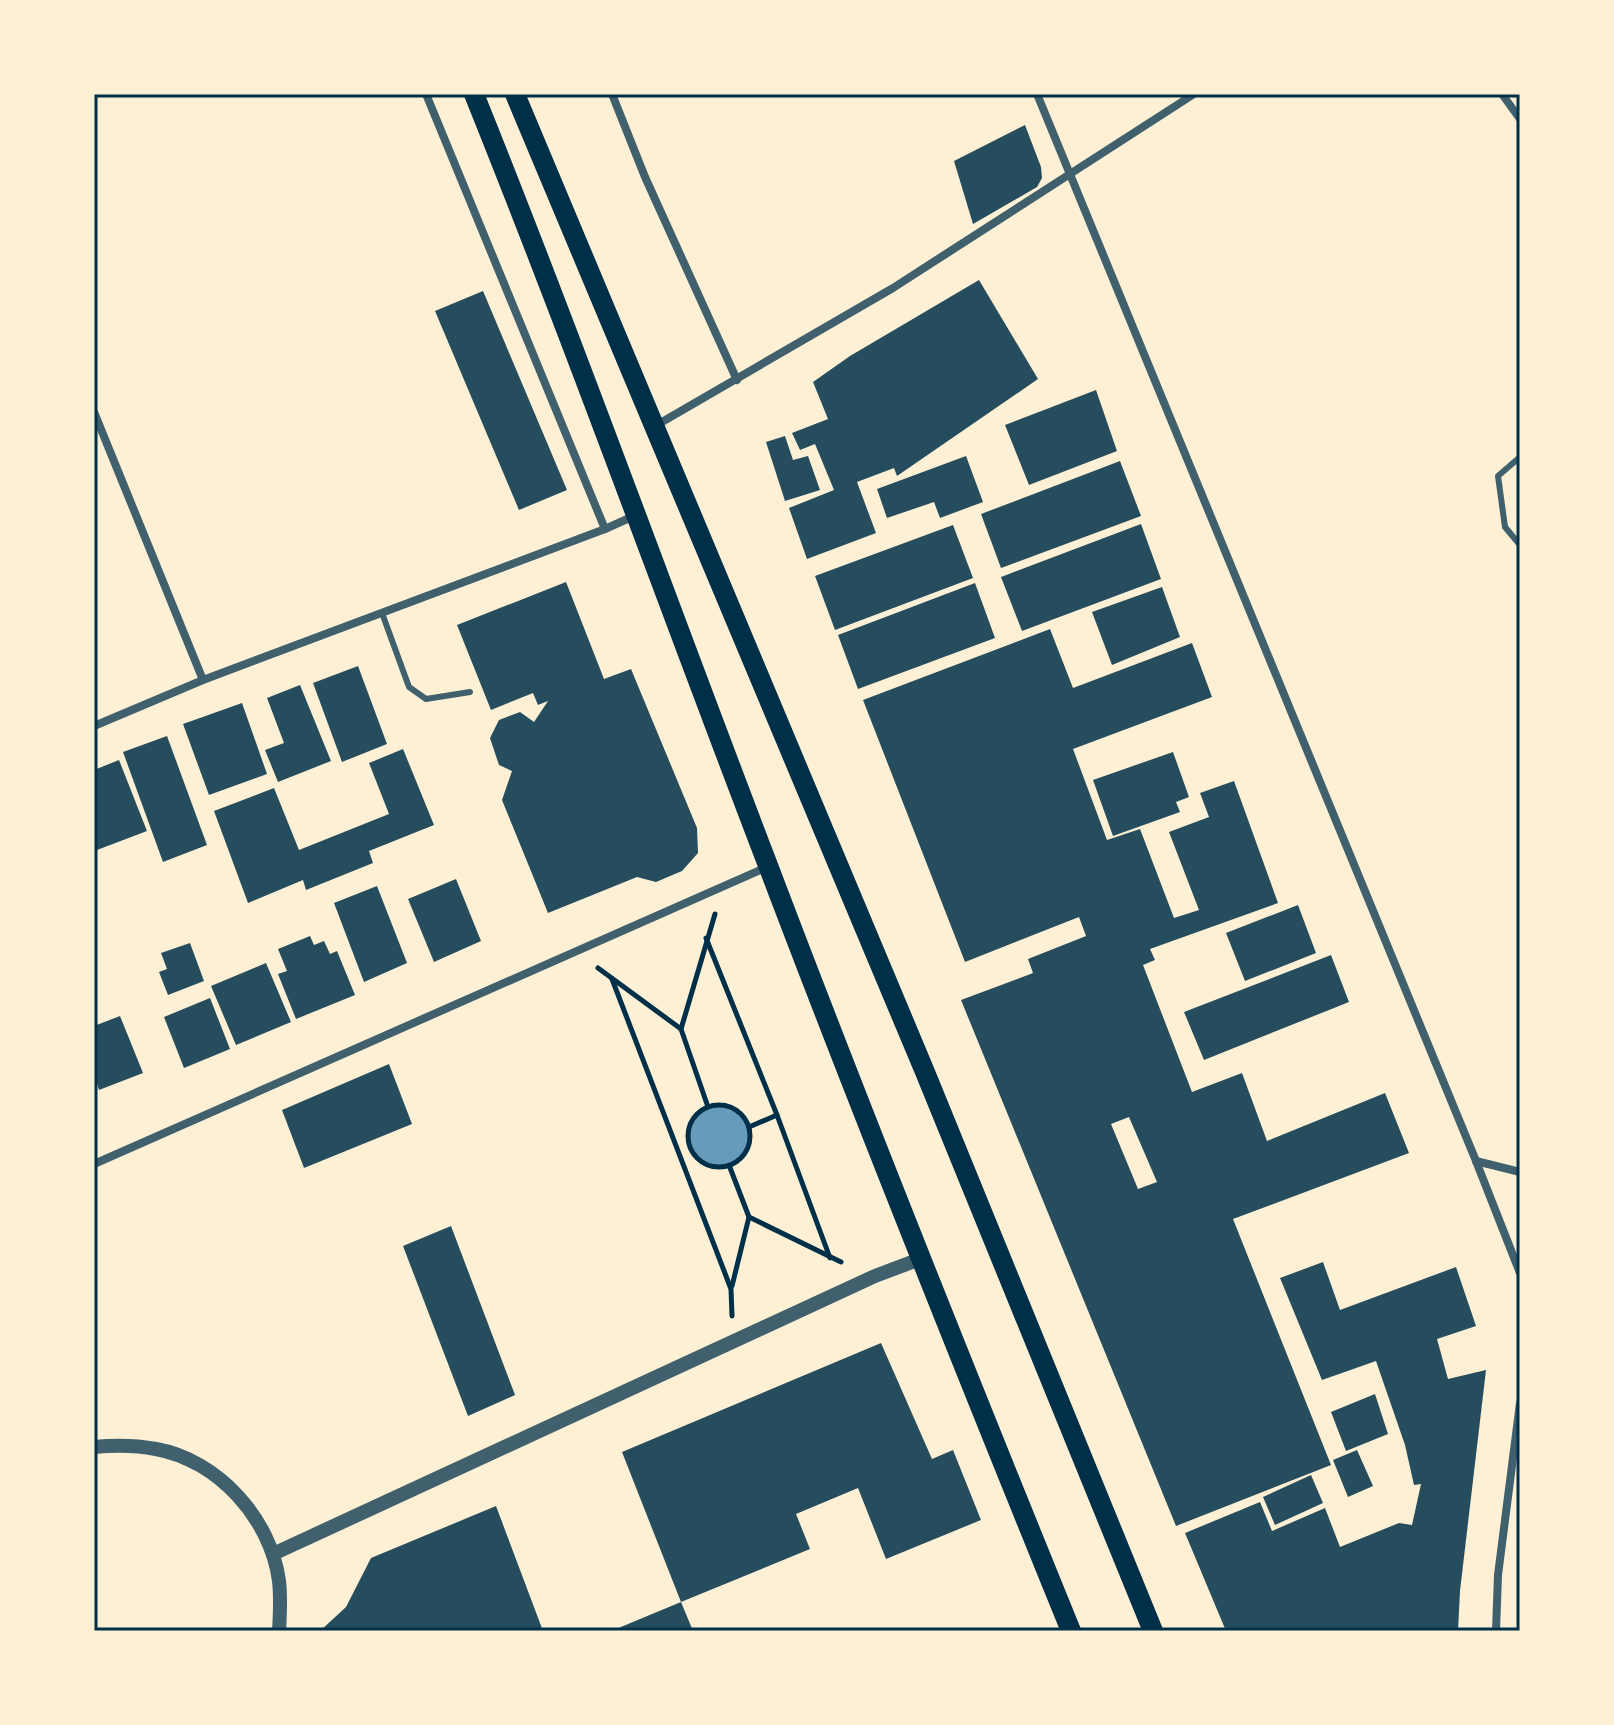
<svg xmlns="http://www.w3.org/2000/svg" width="1614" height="1725" font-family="Barlow,sans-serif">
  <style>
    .water { fill: #669bbc }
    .building { fill: #264d5e; fill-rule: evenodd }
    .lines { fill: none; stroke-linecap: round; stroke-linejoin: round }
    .path { stroke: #003049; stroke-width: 5 }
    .service { stroke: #3f606c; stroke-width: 6 }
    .minor { stroke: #3f606c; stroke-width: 8 }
    .tertiary { stroke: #3f606c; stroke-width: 14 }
    .primary { stroke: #003049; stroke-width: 20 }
    .neatline { fill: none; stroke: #003049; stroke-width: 3 }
  </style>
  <rect width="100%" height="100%" fill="#fdf0d5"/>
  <circle class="water" cx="719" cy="1136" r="31"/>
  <g class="building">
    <polygon points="1025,125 1041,167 1042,178 1037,187 973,224 954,161"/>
    <polygon points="979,280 1038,379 897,476 894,468 857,482 876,533 807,559 789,508 834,490 815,444 800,450 792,433 828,419 813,382 850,356"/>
    <polygon points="483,291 567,490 519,510 435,311"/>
    <polygon points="1096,390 1117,451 1029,485 1005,425"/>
    <polygon points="785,436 793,460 808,456 820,490 785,501 766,442"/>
    <polygon points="966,456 983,502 940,518 934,502 887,518 877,489"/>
    <polygon points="1120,461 1141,516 1001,568 981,514"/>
    <polygon points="1141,524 1161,579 1022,631 1001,577"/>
    <polygon points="953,525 973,578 835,630 815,576"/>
    <polygon points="566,582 604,679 631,669 697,828 698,853 682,871 656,882 637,877 548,913 502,800 512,771 499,765 490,738 499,720 520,712 534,722 548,701 538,705 533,693 491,710 457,625"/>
    <polygon points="975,583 995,638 858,689 838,635"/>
    <polygon points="1162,587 1180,637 1112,665 1092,612"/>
    <path d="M1050,629L1073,688L1192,643L1212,697L1073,749L1107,840L1140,829L1174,918L1199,910L1169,832L1209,817L1200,793L1234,781L1278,903L1150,949L1155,960L1143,965L1192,1092L1242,1073L1267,1141L1385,1093L1409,1153L1233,1219L1331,1465L1176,1526L961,1000L1033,973L1028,959L1086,936L1079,917L965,962L863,700ZM1129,1117L1157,1182L1138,1189L1111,1124Z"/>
    <polygon points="358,666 387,744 342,762 313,683"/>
    <polygon points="300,685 331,761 278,782 265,750 284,743 267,698"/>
    <polygon points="242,703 267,774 209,795 183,724"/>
    <polygon points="167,736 207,845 163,862 123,752"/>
    <polygon points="403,749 434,825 369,851 373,863 306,890 303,880 248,903 214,811 274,788 299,850 389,814 369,763"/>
    <polygon points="1173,752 1189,797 1176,802 1180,812 1113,836 1093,780"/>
    <polygon points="119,760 147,831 97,850 94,842 94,770"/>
    <polygon points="456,879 481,941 434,962 408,899"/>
    <polygon points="377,886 407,963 364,982 334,903"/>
    <polygon points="1298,905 1316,953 1245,981 1226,933"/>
    <polygon points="310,936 314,945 324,941 330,954 337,951 355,995 296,1019 278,974 287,971 278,949"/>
    <polygon points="190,943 204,981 168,995 159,972 167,969 161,953"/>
    <polygon points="1331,955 1349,1002 1204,1060 1184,1012"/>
    <polygon points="266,963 291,1022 236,1045 211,986"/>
    <polygon points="210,998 230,1049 184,1068 164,1017"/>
    <polygon points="120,1016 143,1073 99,1090 94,1074 94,1026"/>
    <polygon points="389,1064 412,1124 304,1168 282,1110"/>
    <polygon points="451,1226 515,1395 468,1416 403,1246"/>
    <polygon points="1323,1262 1340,1310 1456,1267 1476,1326 1437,1339 1448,1379 1486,1370 1460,1591 1458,1631 1226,1631 1185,1533 1260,1502 1272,1531 1325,1508 1340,1547 1399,1523 1412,1525 1421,1484 1414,1485 1405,1445 1376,1361 1322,1380 1280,1278"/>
    <polygon points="881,1343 932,1459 953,1450 981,1520 886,1559 858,1488 796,1514 810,1549 681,1602 622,1452"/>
    <polygon points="1375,1394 1388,1434 1346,1451 1331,1412"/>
    <polygon points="1357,1450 1373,1486 1348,1497 1333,1460"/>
    <polygon points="1311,1475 1323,1503 1275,1525 1263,1497"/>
    <polygon points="496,1506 543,1631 320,1631 346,1607 371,1558"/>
    <polygon points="681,1602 693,1631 616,1631 616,1629"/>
  </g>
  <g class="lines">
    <g class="path">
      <polyline points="706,938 777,1115 830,1258"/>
      <polyline points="598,968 681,1029"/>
      <polyline points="612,979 731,1289 732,1316"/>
      <circle cx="719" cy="1136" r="31"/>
      <polyline points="708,1107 681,1029 715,914"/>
      <polyline points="749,1127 777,1115"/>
      <polyline points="729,1165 749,1217 732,1286"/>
      <polyline points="749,1217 841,1262"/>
    </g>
    <g class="service">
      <polyline points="1520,457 1498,476 1505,527 1520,545"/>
      <polyline points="382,613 409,687 426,699 470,692"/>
    </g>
    <g class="minor">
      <polyline points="426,94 605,529"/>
      <polyline points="612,94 645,177 737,380"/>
      <polyline points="1037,94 1476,1161 1520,1273"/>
      <polyline points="1502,94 1520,119"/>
      <polyline points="94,412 203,680"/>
      <polyline points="655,426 893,288 1194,94"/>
      <polyline points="94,726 203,680 605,529 634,516"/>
      <polyline points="1476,1161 1520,1172"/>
      <polyline points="94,1164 767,867"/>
      <polyline points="1496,1631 1498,1575 1520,1403"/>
    </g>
    <g class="tertiary">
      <path d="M94,1447C115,1445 135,1445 156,1449C218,1460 271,1519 279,1581C281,1598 280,1614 279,1631"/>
      <polyline points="273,1554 875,1276 920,1259"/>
    </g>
    <g class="primary">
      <path d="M474,94C577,350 670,610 769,868C866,1124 968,1378 1071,1631"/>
      <polyline points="515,94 925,1072 1153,1631"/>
    </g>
  </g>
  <rect width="1614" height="1725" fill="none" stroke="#fdf0d5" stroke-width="192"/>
  <rect x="96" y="96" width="1422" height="1533" class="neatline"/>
</svg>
